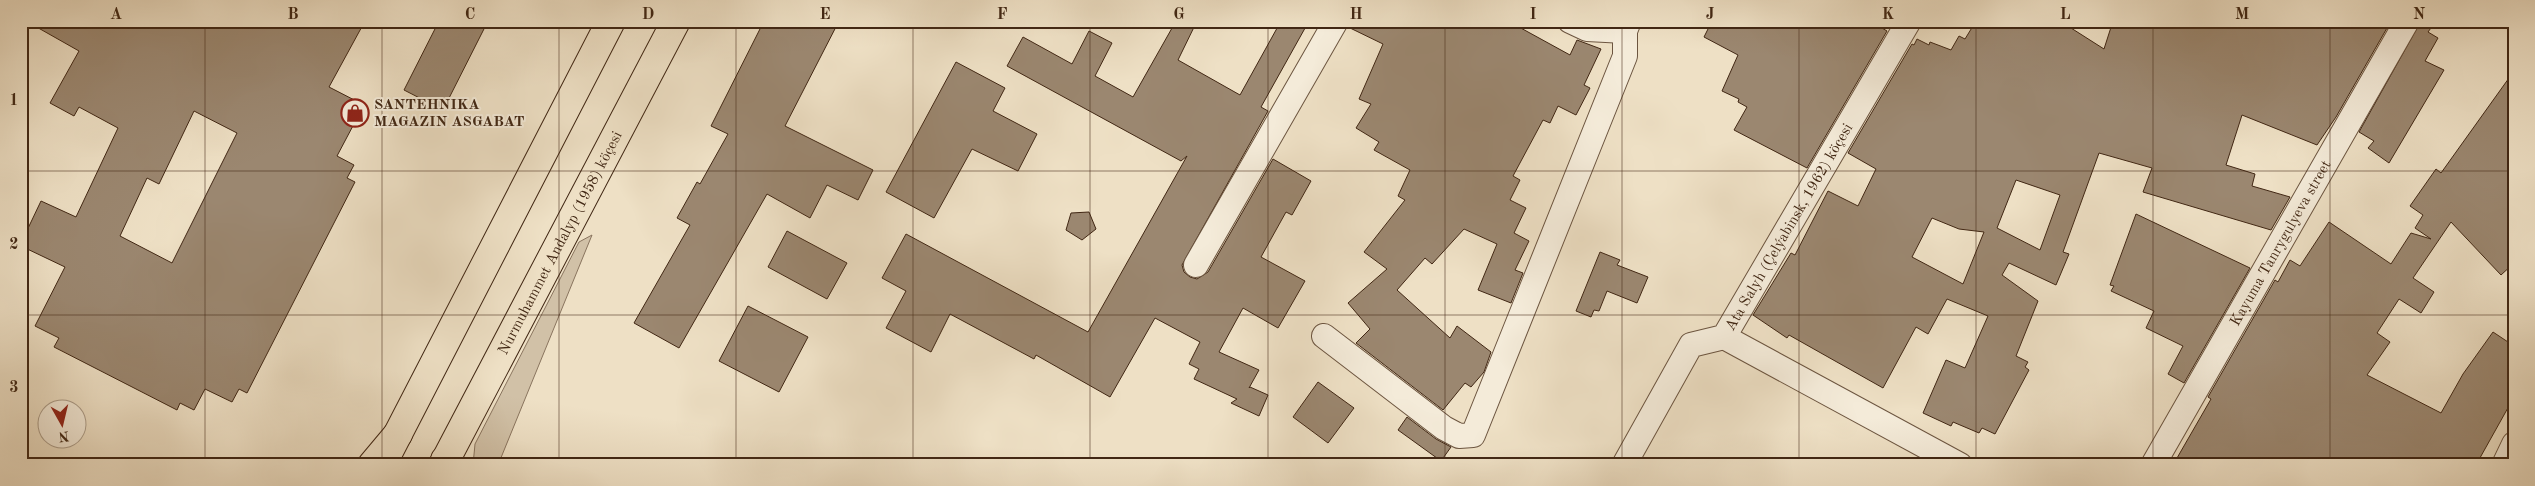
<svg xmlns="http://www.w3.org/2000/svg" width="2535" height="486" font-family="'Old Standard TT',serif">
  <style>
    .green { fill: #d1c1a7; stroke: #89745e }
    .building { fill: #9b8770; stroke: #412714; fill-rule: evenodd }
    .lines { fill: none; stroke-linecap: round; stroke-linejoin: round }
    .minor-casing { stroke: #6c5540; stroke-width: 26 }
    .primary-casing { stroke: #412714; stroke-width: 30 }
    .trunk-casing { stroke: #412714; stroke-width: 30 }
    .minor { stroke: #f4ebd9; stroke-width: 24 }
    .primary { stroke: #eee0c5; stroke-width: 28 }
    .trunk { stroke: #eee0c5; stroke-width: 28 }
    .grid { fill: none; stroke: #412714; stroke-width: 1; stroke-opacity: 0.55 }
    .labels { text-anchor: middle; stroke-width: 4; stroke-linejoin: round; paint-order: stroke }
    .poi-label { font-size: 15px; font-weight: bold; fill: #412714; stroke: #f4ebd9; text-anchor: start }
    .street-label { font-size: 15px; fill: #412714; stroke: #f4ebd9 }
    .neatline { fill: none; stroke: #412714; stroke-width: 2 }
    .grid-label { font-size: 16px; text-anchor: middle; font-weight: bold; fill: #412714 }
  </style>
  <rect width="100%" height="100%" fill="#eee0c5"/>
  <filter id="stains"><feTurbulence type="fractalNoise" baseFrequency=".004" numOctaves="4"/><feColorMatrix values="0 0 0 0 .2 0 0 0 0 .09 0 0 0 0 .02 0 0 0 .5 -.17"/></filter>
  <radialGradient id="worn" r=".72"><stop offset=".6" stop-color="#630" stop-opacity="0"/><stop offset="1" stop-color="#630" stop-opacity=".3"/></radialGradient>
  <polygon class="green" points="592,235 498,465 473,465 475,444 579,242"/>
  <g class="building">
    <path d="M26,21H365L329,87L364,105L337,156L354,165L347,178L355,182L247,393L239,389L232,402L205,389L194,410L180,403L177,410L54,347L59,338L35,326L65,267L21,246V243L41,201L76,217L118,128L79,107L74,116L50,103L79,51ZM194,111L237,133L172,263L120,236L147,178L159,184Z"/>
    <polygon points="439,21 488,21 443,110 404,90"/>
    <polygon points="764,21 839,21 785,126 873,170 858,200 827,185 810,218 767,194 679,348 634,323 690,225 677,218 697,182 700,184 728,134 711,126"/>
    <polygon points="1176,21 1197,21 1178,60 1240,95 1281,21 1309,21 1261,107 1268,111 1182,265 1184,272 1190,277 1197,279 1208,272 1273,159 1311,181 1292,215 1286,212 1261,257 1305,281 1278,328 1243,308 1219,352 1259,370 1249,388 1250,387 1268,395 1259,416 1231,403 1237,399 1194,379 1199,369 1189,364 1200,342 1155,318 1110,397 1036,355 1034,359 950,314 931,352 886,328 906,291 882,278 906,234 1088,332 1187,156 1181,161 1007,66 1023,37 1072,64 1089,31 1112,43 1095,76 1133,97"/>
    <polygon points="1350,21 1508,21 1570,55 1577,40 1601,49 1584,85 1590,88 1576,115 1558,106 1550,123 1543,120 1513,176 1520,180 1510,200 1526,208 1514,233 1529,241 1515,270 1523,273 1511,303 1478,290 1497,244 1464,229 1432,264 1425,258 1397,290 1450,338 1457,326 1491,352 1484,372 1471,387 1465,383 1443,410 1356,343 1370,329 1348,303 1387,269 1364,252 1405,200 1398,196 1410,170 1374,150 1379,142 1356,128 1371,104 1359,99 1383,44 1348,27"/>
    <polygon points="1712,21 1870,21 1887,31 1807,168 1734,130 1747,107 1738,102 1739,99 1722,91 1738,55 1704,37"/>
    <path d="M1976,21H2060L2104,49L2113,21H2391L2336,117L2317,145L2242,115L2226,165L2255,174L2252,186L2290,197L2271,230L2143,192L2152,168L2099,153L2063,252L2069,254L2056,285L2009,263L2002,275L2038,301L2016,356L2028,362L2025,367L2029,370L1995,434L1982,428L1979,433L1953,422L1951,426L1923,413L1946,360L1965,368L1988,316L1947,299L1928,334L1916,327L1883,388L1789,335L1787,338L1753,315L1791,253L1795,255L1828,191L1858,206L1876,169L1848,153L1912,44L1914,45L1917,39L1929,45L1930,42L1951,50L1959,36L1965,39ZM2016,180L2060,195L2040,250L1997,228ZM1932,218L1959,229L1984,232L1963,284L1912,257Z"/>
    <polygon points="2421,21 2436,21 2428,32 2438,38 2425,61 2444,70 2389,163 2368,148 2374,141 2359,132"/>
    <polygon points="956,62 1005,88 993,111 1037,134 1018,171 972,149 934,218 886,192"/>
    <polygon points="2514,71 2514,263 2501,275 2451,222 2413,278 2434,292 2421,313 2399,299 2377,333 2390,342 2367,375 2441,413 2463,374 2493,332 2514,346 2514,397 2476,465 2173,465 2211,399 2208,397 2275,280 2278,282 2290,260 2300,266 2329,222 2391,264 2411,233 2431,239 2415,228 2423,215 2410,206 2436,169 2441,173"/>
    <polygon points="1089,212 1096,229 1082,240 1066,230 1071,213"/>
    <polygon points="2136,214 2250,268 2184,383 2168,374 2183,346 2146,328 2154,311 2111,291 2114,286 2110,285"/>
    <polygon points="787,231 847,263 827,299 768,267"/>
    <polygon points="1600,252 1620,260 1617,265 1648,277 1637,303 1607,291 1599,311 1594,310 1591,317 1576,311"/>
    <polygon points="748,306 808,337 779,392 719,361"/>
    <polygon points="1318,382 1354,408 1328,443 1293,417"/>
    <polygon points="1407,417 1436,439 1451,447 1441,461 1398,430"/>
  </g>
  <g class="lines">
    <g class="minor-casing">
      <g id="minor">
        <polyline points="1570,21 1587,29 1625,31 1629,21"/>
        <polyline points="1196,265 1336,21"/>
        <polyline points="1324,336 1444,428 1459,436 1473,435 1625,56 1625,31"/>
        <polyline points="1724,337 1960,465"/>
        <path id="s1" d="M1624,465L1691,345L1724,337L1909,21"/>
        <path id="s2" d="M2153,465L2407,21"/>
        <polyline points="2504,465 2514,444"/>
      </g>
    </g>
    <g class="primary-casing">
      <g id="primary">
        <polyline points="387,455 611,21"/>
        <path id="s3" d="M443,465L676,21"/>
      </g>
    </g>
    <g class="trunk-casing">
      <g id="trunk">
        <polyline points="372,465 398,434"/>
        <polyline points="444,465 445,460"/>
      </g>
    </g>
    <use href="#minor" class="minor"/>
    <use href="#primary" class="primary"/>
    <use href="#trunk" class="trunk"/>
  </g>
  <path class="grid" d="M205,21V465M382,21V465M559,21V465M736,21V465M913,21V465M1090,21V465M1268,21V465M1445,21V465M1622,21V465M1799,21V465M1976,21V465M2153,21V465M2330,21V465M21,171H2514M21,315H2514"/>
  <defs>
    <g id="shop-ring" transform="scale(1.4375)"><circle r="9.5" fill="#f4ebd9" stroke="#8f2418" stroke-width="1.5"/><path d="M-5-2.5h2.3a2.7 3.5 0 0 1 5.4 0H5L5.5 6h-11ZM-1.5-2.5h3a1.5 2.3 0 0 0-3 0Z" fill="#8f2418"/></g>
  </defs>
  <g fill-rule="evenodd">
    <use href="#shop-ring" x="355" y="113"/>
  </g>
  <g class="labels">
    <g class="poi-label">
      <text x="374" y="109">SANTEHNIKA<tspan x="374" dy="17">MAGAZIN ASGABAT</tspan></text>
    </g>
    <g class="street-label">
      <text dy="5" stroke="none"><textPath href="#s1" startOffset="299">Ata Salyh (Çelýabinsk, 1962) köçesi</textPath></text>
      <text dy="5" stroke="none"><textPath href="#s3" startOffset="251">Nurmuhammet Andalyp (1958) köçesi</textPath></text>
      <text dy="5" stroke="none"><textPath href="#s2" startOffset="256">Kayuma Tanrygulyeva street</textPath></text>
    </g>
  </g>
  <rect width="2535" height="486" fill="none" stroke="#eee0c5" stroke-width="55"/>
  <g transform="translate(62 424) rotate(172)"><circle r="24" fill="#f4ebd9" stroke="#ac9d8a"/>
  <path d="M0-4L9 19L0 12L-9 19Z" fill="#8f2418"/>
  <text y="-8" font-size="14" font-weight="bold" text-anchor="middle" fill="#412714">N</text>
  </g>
  <rect x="28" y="28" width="2480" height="430" class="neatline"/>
  <g class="grid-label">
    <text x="116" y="19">A</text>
    <text x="293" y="19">B</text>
    <text x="470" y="19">C</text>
    <text x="648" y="19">D</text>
    <text x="825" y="19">E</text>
    <text x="1002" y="19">F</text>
    <text x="1179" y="19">G</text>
    <text x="1356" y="19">H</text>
    <text x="1533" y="19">I</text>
    <text x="1710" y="19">J</text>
    <text x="1888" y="19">K</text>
    <text x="2065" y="19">L</text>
    <text x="2242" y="19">M</text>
    <text x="2419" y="19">N</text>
    <text x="14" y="105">1</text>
    <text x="14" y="249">2</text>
    <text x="14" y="392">3</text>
  </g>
  <rect width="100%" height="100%" filter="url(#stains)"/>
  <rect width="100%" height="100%" fill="url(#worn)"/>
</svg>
